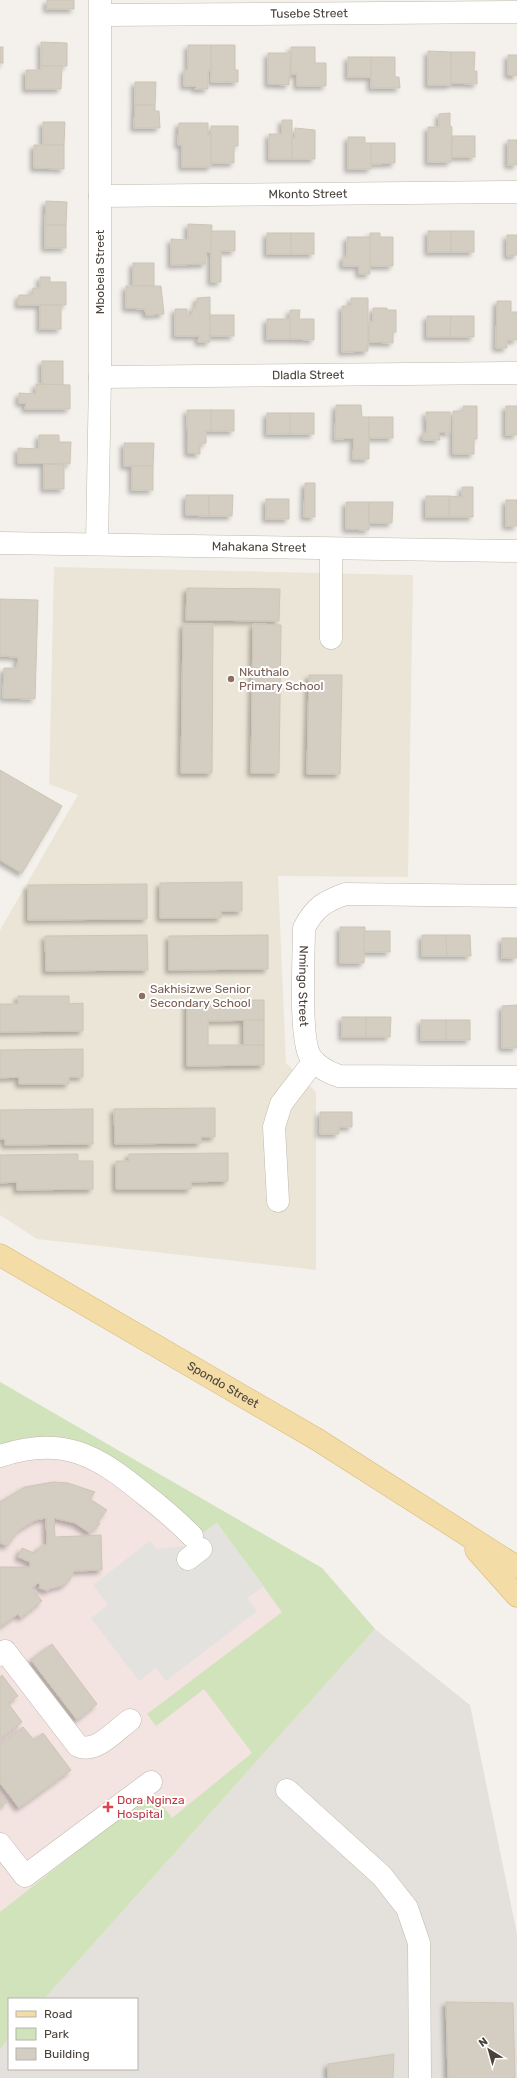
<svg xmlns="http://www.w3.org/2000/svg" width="517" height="2078" font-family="Rubik,sans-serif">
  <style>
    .industrial { fill: #e4e1dd }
    .education { fill: #ebe5d7 }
    .medical { fill: #f3e3e1 }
    .green { fill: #d1e3ba }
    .parking { fill: #e3e2df }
    .building { fill: #d4cdc2; stroke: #cec5b6; filter: url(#shadow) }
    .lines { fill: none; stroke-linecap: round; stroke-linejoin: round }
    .minor-casing { stroke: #bfb9af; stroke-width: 23 }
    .major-casing { stroke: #d7b877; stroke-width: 23 }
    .minor { stroke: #fff; stroke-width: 22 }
    .major { stroke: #f3dca6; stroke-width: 22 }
    .education-dot { fill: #8d6e63; stroke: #fff; stroke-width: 1.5 }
    .health-dot { fill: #e0444e; stroke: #fff; stroke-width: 1.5 }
    .labels { text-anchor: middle; stroke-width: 4; stroke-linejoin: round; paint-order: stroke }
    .street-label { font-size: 12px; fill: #48423a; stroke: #fff }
    .education-label { font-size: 12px; fill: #785e54; stroke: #fff; text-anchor: start }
    .health-label { font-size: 12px; fill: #be3a42; stroke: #fff; text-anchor: start }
  </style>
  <defs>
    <filter id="shadow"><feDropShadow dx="-3.5" dy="3.5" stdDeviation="2" flood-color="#0004"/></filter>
  </defs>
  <rect width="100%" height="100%" fill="#f4f1ec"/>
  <polygon class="industrial" points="375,1629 470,1705 517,1934 517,2078 0,2078 0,2049 9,2039 9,2069 137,2069 137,1999 44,1999"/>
  <polygon class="education" points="54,567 413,575 408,877 278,876 286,1063 316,1092 316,1270 37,1239 0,1215 0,930 78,795 49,784"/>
  <polygon class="medical" points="0,1382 322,1568 375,1629 44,1999 9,1999 9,2039 0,2049"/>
  <polygon class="green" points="0,1382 322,1568 375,1629 44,1999 9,1999 9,2039 0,2049 0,1912 153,1792 172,1818 252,1753 204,1689 156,1726 147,1714 282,1612 217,1523 202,1534 43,1437 25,1438 0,1444"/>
  <polygon class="parking" points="216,1523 264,1586 247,1598 257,1611 166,1681 156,1668 139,1681 91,1618 108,1605 93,1585 150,1541 156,1549 186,1546"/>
  <g class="building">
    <rect x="47" y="0" width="27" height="9"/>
    <polygon points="41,42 67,43 67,66 41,66"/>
    <polygon points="188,45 211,45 211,71 208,71 208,89 195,89 196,86 184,86 184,70 188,70"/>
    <polygon points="211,45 235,45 235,70 238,70 238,82 211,82"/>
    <rect x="0" y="47" width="3" height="16"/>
    <polygon points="291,47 315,47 315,63 326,63 326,86 297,86 297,74 291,74"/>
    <polygon points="428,51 451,52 451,85 428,85"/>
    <polygon points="451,52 475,52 474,71 477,71 477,84 451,83"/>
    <polygon points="268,53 291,53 289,85 268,84"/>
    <polygon points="508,55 517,55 517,76 508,75"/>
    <rect x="348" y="57" width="23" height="20"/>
    <polygon points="371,57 395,57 395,77 399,77 400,88 371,88"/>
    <polygon points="41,66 62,66 61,89 26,89 26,70 41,70"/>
    <polygon points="135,82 156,82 155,105 135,105"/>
    <polygon points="135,105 155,105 155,111 159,111 160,128 134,128"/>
    <polygon points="450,113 450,126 452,127 451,162 428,162 428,127 439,127 439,114"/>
    <polygon points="282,120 292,120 292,159 269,159 269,134 282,134"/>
    <polygon points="43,122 65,122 64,145 43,145"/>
    <polygon points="179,123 208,123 208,135 211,135 211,167 182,167 182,145 178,145"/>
    <polygon points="211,126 238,126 238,146 234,146 234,163 211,163"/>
    <polygon points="295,128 315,130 315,159 292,159 292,138 295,138"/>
    <rect x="452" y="136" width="23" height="21"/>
    <polygon points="348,137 365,137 365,143 371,143 371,169 348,169"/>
    <rect x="508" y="140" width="9" height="25"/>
    <polygon points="371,143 395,143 395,163 371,164"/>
    <polygon points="34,145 64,145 64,169 34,168"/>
    <polygon points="46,201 67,202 66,225 45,225"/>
    <polygon points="188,224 212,225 211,252 206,252 206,264 171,265 171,239 188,240"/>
    <rect x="45" y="225" width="21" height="23"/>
    <polygon points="211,231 235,231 235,251 221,251 221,282 211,282"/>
    <rect x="428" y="231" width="23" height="21"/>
    <rect x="451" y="231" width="23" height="21"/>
    <rect x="267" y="233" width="24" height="21"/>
    <rect x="291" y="233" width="23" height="21"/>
    <polygon points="370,233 380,233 380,237 393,237 393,266 370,266"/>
    <polygon points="507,235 517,235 517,255 507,256"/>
    <polygon points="347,237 370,237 370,274 359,274 359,266 343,266 343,257 347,256"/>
    <rect x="133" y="263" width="21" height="23"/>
    <polygon points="40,277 50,277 50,282 66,282 66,305 18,305 19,295 32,295 33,288 40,288"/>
    <polygon points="126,286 161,286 164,314 146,315 145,309 126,308"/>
    <polygon points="210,297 210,342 198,342 199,336 175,336 175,309 187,309 187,315 192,315 192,307 196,308 197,298"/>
    <polygon points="351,298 368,298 368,351 342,352 342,306 351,306"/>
    <polygon points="497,301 511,301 511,312 517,312 517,340 507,340 507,348 496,348"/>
    <rect x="40" y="305" width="21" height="24"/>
    <polygon points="373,308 387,308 387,310 396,310 396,332 393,332 393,343 369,342 369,322 373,322"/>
    <polygon points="290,310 300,310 299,319 314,319 314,340 290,339"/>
    <rect x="210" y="315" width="24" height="21"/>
    <polygon points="427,316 451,316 450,337 427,337"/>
    <polygon points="451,316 474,316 474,337 450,337"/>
    <rect x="267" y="319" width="23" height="20"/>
    <rect x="42" y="361" width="21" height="24"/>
    <polygon points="36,384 70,385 70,409 25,409 26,403 19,403 19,393 36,394"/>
    <polygon points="336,405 361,405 362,417 369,417 369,459 353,459 354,438 335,439"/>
    <polygon points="463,406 477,406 477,439 474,439 474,454 453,454 453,411 463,411"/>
    <rect x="506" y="406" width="11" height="29"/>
    <polygon points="187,410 211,410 211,431 206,431 206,443 200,444 200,454 188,453"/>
    <rect x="211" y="410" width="23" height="21"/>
    <polygon points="426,412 450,412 450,433 439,432 440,440 423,440 423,433 427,432"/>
    <rect x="267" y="413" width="23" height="21"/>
    <rect x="290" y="413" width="24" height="21"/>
    <rect x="369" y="417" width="24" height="21"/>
    <polygon points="39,435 59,435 59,442 71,442 70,464 18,463 18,448 39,449"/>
    <polygon points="124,443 154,443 153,466 124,466"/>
    <polygon points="44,464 64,465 64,489 44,489"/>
    <rect x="132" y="466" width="21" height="24"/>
    <polygon points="305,483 315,483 315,517 304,517"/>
    <polygon points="462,487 473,487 473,517 449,517 449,496 462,497"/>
    <polygon points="186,495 209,495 209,516 186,515"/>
    <polygon points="209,495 233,495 232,516 209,516"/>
    <rect x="426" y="496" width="23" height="21"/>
    <rect x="266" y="499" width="23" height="20"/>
    <rect x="506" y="500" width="11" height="26"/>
    <polygon points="346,502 369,502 369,530 346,529"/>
    <polygon points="369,502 393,502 392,523 369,523"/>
    <polygon points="187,588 280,589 279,621 186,620"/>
    <polygon points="0,599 38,600 35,699 3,698 4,668 17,668 18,657 0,656"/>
    <polygon points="183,624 213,624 212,773 181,773"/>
    <polygon points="253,624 281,625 279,773 251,773"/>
    <polygon points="309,675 342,675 340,774 307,774"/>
    <polygon points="0,770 62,806 22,873 0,860"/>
    <polygon points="242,882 242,911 221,911 221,918 160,918 160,883"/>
    <polygon points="147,884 147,919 28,920 28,885"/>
    <polygon points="340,927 365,927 364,963 340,963"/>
    <rect x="364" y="931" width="26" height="21"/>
    <polygon points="147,935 148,970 46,971 45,936"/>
    <polygon points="268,935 268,969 169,970 169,936"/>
    <polygon points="422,935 446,935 447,956 422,956"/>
    <polygon points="446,935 470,935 471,956 447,956"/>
    <rect x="502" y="938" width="15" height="20"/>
    <polygon points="18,996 69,996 69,1004 83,1003 83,1031 0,1032 0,1004 18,1004"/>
    <polygon points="264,1000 264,1020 208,1021 208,1045 264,1045 264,1065 187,1066 187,1001"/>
    <polygon points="517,1005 517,1048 502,1048 502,1006"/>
    <rect x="342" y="1017" width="24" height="20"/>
    <polygon points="366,1017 391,1017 390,1037 366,1037"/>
    <rect x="244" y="1020" width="20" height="25"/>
    <rect x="421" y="1020" width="25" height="20"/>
    <rect x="446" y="1020" width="24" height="20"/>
    <polygon points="83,1049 83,1077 69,1077 69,1084 19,1084 19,1077 0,1078 0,1050"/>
    <polygon points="215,1108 215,1137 201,1137 201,1143 115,1144 114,1109"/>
    <polygon points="93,1109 93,1144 5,1145 5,1139 0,1139 0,1110"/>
    <polygon points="320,1112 352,1112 352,1127 339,1127 339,1134 320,1134"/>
    <polygon points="228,1153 228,1181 191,1182 191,1189 116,1189 116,1161 129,1161 129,1154"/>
    <polygon points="78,1154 78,1161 93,1161 93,1189 17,1190 17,1182 0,1183 0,1155"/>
    <polygon points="53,1482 68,1483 95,1492 90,1499 107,1510 98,1521 100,1524 90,1533 75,1523 54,1518 55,1537 101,1535 102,1570 74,1571 70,1579 64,1585 49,1589 48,1591 39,1588 40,1585 38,1583 32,1588 42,1601 21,1618 18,1614 0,1627 0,1567 30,1567 30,1562 18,1557 22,1548 34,1553 43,1545 47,1545 46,1518 36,1520 19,1530 7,1546 0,1543 0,1502 25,1487"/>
    <polygon points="52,1644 97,1704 77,1720 31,1660"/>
    <polygon points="2,1675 18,1696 8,1703 22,1722 0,1739 0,1677"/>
    <polygon points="23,1727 34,1740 43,1733 71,1770 19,1808 0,1783 0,1744"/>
    <polygon points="0,1793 7,1802 0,1807"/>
    <polygon points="446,2002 513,2003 515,2078 448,2078"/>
    <polygon points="394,2054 393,2078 328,2078 328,2064"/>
  </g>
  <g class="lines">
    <g class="minor-casing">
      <g id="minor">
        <path id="s1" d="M101,15L517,12"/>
        <path id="s2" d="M100,196L517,192"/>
        <path id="s3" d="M100,377L517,373"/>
        <path id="s4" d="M0,543L517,551"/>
        <polyline points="97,544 100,377 100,0"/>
        <polyline points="331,549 331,638"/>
        <path id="s5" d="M517,896L345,894C324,902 315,907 304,928C304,954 299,1036 310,1056C317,1067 327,1072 339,1076L517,1077"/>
        <polyline points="278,1201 274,1127 281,1104 314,1061"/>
        <path d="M0,1456C62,1435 97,1455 144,1494C161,1507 177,1521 192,1536"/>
        <polyline points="188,1559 201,1549"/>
        <path d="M0,1655L5,1651L78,1746C96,1754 116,1730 130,1720"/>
        <polyline points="287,1790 382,1876 407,1908 419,1943 420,2078"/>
        <polyline points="0,1844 25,1876 151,1782"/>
      </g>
    </g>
    <g class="major-casing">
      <g id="major">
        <path id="s6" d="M0,1255L318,1440L517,1567"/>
        <polyline points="476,1550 517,1596"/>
      </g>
    </g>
    <use href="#minor" class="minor"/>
    <use href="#major" class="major"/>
  </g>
  <g class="education-dot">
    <circle cx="231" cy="679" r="4"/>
    <circle cx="142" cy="996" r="4"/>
  </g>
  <path class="health-dot" d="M106 1801h4v4h4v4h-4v4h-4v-4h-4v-4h4z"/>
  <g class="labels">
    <g class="street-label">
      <text dy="4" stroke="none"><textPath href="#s1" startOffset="208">Tusebe Street</textPath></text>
      <text dy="4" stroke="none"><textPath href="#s2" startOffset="208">Mkonto Street</textPath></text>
      <text transform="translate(100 272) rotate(-90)" y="4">Mbobela Street</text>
      <text dy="4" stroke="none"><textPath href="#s3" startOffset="208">Dladla Street</textPath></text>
      <text dy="4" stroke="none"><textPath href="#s4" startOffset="259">Mahakana Street</textPath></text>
      <text dy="4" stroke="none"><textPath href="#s5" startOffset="285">Nmingo Street</textPath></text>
      <text dy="4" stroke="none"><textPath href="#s6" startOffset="258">Spondo Street</textPath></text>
    </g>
    <g class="education-label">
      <text x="239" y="676">Nkuthalo<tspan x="239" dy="14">Primary School</tspan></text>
      <text x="150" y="993">Sakhisizwe Senior<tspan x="150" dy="14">Secondary School</tspan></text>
    </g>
    <g class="health-label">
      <text x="117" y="1804">Dora Nginza<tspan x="117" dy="14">Hospital</tspan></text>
    </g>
  </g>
  <rect x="8" y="1998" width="130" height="72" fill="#ffffff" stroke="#b6b3b0"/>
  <rect x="16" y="2011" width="20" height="6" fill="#f3dca6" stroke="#b6b3b0"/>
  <text x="44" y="2018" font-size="12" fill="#48423a">Road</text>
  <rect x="16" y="2028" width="20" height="12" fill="#d1e3ba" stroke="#b6b3b0"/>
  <text x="44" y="2038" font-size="12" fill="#48423a">Park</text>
  <rect x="16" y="2048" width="20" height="12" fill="#d4cdc2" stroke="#b6b3b0"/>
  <text x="44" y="2058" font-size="12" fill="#48423a">Building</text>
  <g transform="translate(489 2050) rotate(323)" stroke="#ffffff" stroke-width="3" paint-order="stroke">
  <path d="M0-3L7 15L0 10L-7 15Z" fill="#48423a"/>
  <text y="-6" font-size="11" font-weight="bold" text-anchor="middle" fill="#48423a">N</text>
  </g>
</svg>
